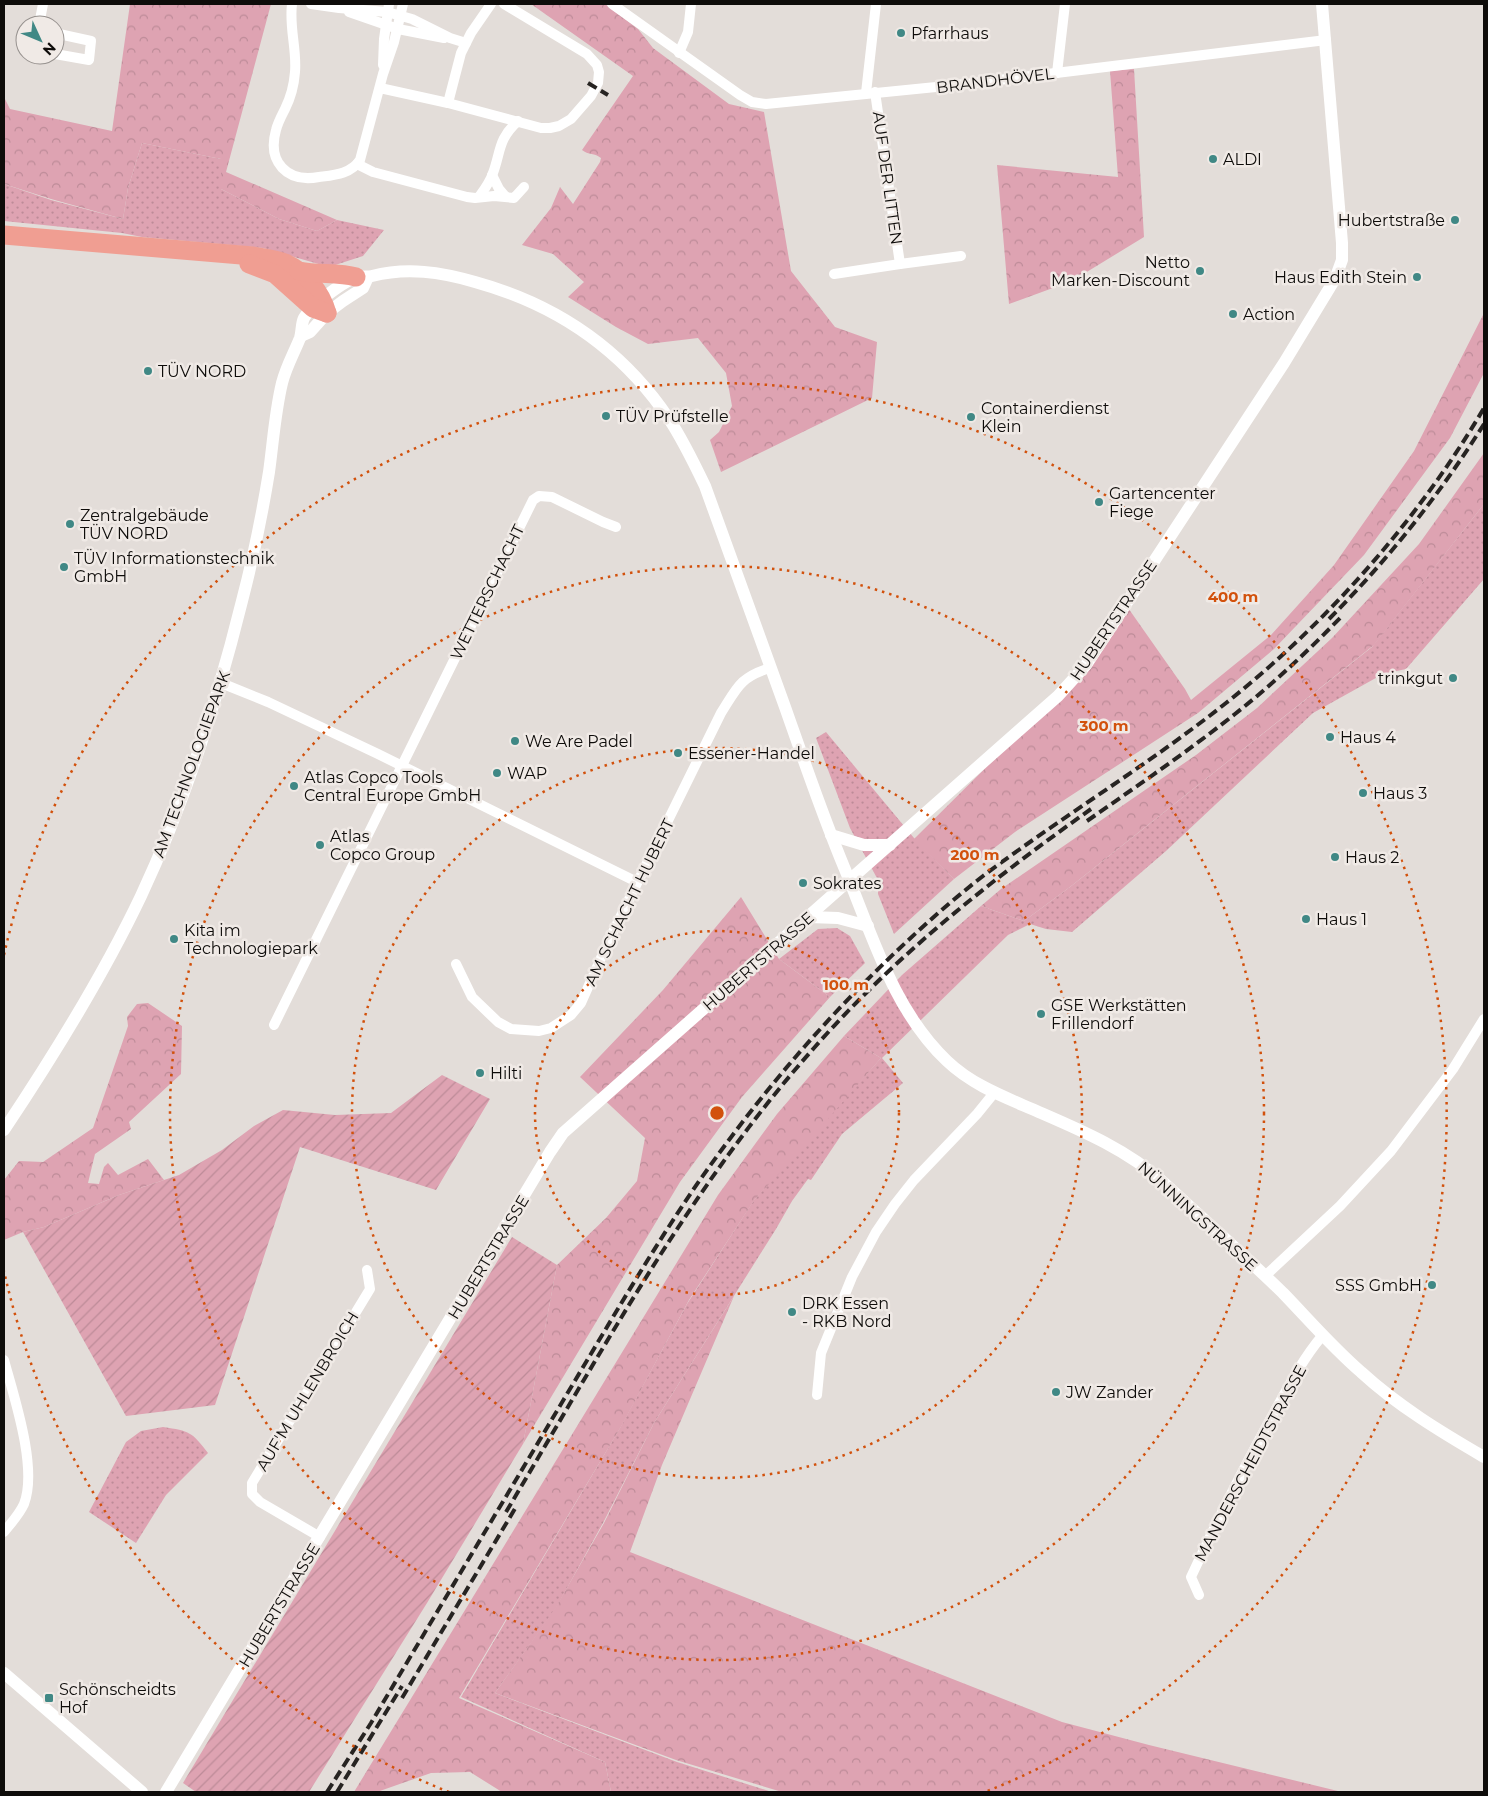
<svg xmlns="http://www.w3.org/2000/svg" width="1488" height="1796" font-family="Montserrat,sans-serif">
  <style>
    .grass { fill: url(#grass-dots) }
    .forest { fill: url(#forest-crowns) }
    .garden { fill: url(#garden-furrows) }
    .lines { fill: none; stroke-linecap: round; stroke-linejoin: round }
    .minor { stroke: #fff; stroke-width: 10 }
    .tertiary { stroke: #fff; stroke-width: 12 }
    .motorway { stroke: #f09e92; stroke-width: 19 }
    .rail { stroke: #272422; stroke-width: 4; stroke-dasharray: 10 5; stroke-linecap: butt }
    .ring { fill: none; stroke: #d2510c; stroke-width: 2.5; stroke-dasharray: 2.5 5 }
    .poi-dot { fill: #408885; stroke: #f0eae6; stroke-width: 2 }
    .labels { text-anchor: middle; stroke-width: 5; stroke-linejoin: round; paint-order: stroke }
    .poi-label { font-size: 16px; fill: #0e0c0a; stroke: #f0eae6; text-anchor: start }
    .street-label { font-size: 16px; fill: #0e0c0a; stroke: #f0eae6 }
    .centre { fill: #d2510c; stroke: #f0eae6; stroke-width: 2.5 }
    .ring-label { font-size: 15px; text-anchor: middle; font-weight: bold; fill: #d2510c; stroke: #f0eae6; stroke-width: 5; stroke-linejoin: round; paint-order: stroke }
  </style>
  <defs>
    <pattern id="grass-dots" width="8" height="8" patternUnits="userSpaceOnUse" patternTransform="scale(1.25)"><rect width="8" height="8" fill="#dea3b2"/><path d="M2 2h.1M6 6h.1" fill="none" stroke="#bd8b98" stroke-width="1.8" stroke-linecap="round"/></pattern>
    <pattern id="forest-crowns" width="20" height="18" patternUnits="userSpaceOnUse" patternTransform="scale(1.25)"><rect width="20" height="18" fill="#dea3b2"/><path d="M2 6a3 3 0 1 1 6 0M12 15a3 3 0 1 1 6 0" fill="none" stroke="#bd8b98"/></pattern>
    <pattern id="garden-furrows" width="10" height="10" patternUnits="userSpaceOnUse" patternTransform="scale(1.25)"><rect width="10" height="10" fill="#dea3b2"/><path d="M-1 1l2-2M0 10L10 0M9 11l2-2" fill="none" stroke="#bd8b98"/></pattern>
  </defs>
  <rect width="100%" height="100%" fill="#e3ddd9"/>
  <g class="grass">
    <polygon points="142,143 221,159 221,189 279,219 317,231 337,220 384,230 363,256 329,267 263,248 142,237 122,233 4,221 4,184 51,200 123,219 128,188"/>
    <polygon points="1484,504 1484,579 1406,669 1383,674 1313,713 1166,851 1072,932 1046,929 1030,924 1008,935 882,1058 903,1083 842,1134 811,1180 808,1179 792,1201 776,1229 654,1423 603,1523 556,1608 495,1693 677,1762 772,1792 611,1792 605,1762 461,1697 620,1428 687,1304 754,1200 881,1058 844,1036 902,975 981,906 1024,921 1070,887 1372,647"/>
    <polygon points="826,732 914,838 954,879 894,934 878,894 878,880 850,828 816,738"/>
    <polygon points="837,928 850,936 865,963 830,997 779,959 818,929"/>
    <path d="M163,1427C190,1431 192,1432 208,1453L166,1495L136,1543L89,1512L126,1442L141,1431Z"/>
  </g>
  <g class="forest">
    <polygon points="130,4 271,4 226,172 337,220 317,231 279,219 221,189 221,159 142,143 128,188 123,219 51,199 4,184 4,97 10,109 112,131"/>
    <path d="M531,4H605L638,29L653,48L729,104L764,112L791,271L835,327L877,342L872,398L721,472L710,440L719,432L732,406L726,373L698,338L648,344L616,327L568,297L584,282L553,254L522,245L551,208L560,187L573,204L600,162L601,158C595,153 588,155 582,150L633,76Z"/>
    <polygon points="1134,69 1144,237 1072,281 1009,304 997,165 1118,177 1110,71"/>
    <polygon points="1484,313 1484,373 1450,438 1364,555 1274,649 1198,713 1015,832 954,879 914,839 1057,697 1126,605 1185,689 1191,700 1271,635 1334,565 1414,451"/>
    <polygon points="1484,453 1484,504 1374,645 1070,887 1024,921 981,906 1001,889 1196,755 1257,708 1332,638 1419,544"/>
    <polygon points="741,897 779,959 830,997 742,1097 680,1182 523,1444 557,1265 606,1218 637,1181 645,1138 580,1077 663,990"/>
    <polygon points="148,1003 182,1026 181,1074 129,1122 131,1129 95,1154 88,1183 99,1184 104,1167 108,1163 118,1175 148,1159 164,1180 119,1195 44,1227 23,1232 4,1240 4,1180 19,1161 43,1162 93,1128 128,1026 127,1017 137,1004"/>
    <polygon points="844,1036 881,1058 800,1151 755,1199 689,1300 622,1425 459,1698 605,1762 611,1792 502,1792 470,1772 431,1773 377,1792 354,1792 718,1195 777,1114"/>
    <polygon points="734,1296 662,1465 630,1552 1062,1722 1149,1745 1342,1792 782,1792 676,1760 495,1693 556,1607 604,1523 654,1423"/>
  </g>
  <g class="garden">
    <polygon points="442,1075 490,1099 436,1190 300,1147 215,1405 126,1416 23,1232 44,1227 119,1195 179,1175 222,1150 254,1126 283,1110 335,1115 391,1113"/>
    <polygon points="512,1237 557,1265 523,1444 427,1603 309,1792 196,1792 183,1783"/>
  </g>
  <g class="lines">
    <g class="minor">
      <path d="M292,4C289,28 297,49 295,72C294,85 291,97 285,109C282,115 278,122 276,130C267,162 287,183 319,177C334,175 351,174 360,160L383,74L394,42L403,4"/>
      <polyline points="311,4 339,8 387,12 412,19 450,38 466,43"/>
      <polyline points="612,4 740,95 752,102 766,104 966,84 1326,40"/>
      <polyline points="349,12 398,29 444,38"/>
      <polyline points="39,25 43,4"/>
      <polyline points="679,53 688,32 691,4"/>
      <polyline points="55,54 89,60 91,41 59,34"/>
      <polyline points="383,65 384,39 389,4"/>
      <polyline points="1057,73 1065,4"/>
      <polyline points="380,88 448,103 541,128 550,128 559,126 571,119 591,96 598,83 599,72 597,65 587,54 504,4"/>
      <polyline points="875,92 900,264 961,256"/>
      <polyline points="866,93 876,4"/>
      <polyline points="448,103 461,53 471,33 491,4"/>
      <polyline points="357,164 373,172 467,197 475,198 494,196 514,198 524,187"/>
      <polyline points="492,175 499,189 505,196"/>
      <path d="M479,197C484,190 490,182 493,173C501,151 498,139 518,121"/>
      <polyline points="834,274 900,264"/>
      <polyline points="221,683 268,702 378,754 637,882"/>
      <path d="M456,964L472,997L498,1022L511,1029L539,1031L551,1028L571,1015L581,1003L609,940L721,713C737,688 740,677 770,668"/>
      <polyline points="274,1025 533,500 539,496 552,497 603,522 616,527"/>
      <polyline points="1265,1276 1340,1206 1391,1151 1453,1069 1484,1019"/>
      <path d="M4,1360C14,1397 38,1468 24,1504C19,1515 11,1523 4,1532"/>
      <polyline points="817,1395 821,1353 852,1277 876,1232 895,1204 914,1180 977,1114 994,1093"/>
      <polyline points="320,1537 260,1502 252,1494 252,1483 370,1289 367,1270"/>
      <path d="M1199,1595L1191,1577C1216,1523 1242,1471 1270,1420C1286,1391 1301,1361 1322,1336"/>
    </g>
    <g class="tertiary">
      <polyline points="301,336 310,332 327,313 343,301 363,288 368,277"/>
      <polyline points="831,835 864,845 890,845"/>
      <polyline points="809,917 838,918 868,926"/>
      <path d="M4,1130C54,1055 102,978 141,896C185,802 217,702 242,601C253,559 262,515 269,472C273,443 275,412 282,383C286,367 294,353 300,338C302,332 301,324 304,318C311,306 345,279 359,277C363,276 368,277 372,276C407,267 441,272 475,282C555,304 622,349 669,419C683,440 694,463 705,486C732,560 758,634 785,707C804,761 822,814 844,867C872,934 893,1010 947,1061C971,1084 1002,1096 1032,1109C1078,1129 1125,1148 1163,1182C1203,1219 1244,1255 1283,1293C1309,1320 1333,1348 1361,1372C1398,1406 1441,1432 1484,1457"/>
      <polyline points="4,1673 142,1792"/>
      <polyline points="166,1792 550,1152 563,1133 1058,696 1086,665 1284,363 1335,279 1342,260 1342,243 1322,4"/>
    </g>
    <g class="motorway">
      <path d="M4,235L253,256C264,258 275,259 285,263C305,272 321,292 327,313"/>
      <polyline points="249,264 275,274 313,308 327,313"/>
      <path d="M299,271C318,275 338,272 356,277"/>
    </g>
    <g class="rail">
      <polyline points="588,83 608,95"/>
      <path d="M1329,619C1388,560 1440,494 1484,424"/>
      <path d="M1087,821C1137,786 1187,752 1235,714C1273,684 1308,651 1342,616"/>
      <path d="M506,1512C601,1353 690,1187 814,1048C895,956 991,880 1091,809"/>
      <polyline points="402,1698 516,1507"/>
      <path d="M327,1792L371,1723C435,1615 500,1507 564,1399C606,1329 647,1258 693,1190C744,1116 802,1045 866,981C903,944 942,908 983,876C1063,816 1148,765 1226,703C1328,622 1418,520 1484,408"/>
      <polyline points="337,1792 402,1686"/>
    </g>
  </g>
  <g class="ring">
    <circle cx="717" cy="1113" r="182"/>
    <circle cx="717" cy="1113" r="365"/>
    <circle cx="717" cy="1113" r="547"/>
    <path d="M449 1792A730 730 0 0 1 4 1271M4 955A730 730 0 1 1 985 1792"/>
  </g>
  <g class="poi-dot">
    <circle cx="901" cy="33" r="5"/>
    <circle cx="1213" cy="159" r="5"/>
    <circle cx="1455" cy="220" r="5"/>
    <circle cx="1200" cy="271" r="5"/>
    <circle cx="1417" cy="277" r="5"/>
    <circle cx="1233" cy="314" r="5"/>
    <circle cx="148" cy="371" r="5"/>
    <circle cx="606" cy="416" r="5"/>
    <circle cx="971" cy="417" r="5"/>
    <circle cx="1099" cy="502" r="5"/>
    <circle cx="70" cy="524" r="5"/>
    <circle cx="64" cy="567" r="5"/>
    <circle cx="1453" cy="678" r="5"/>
    <circle cx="1330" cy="737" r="5"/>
    <circle cx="515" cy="741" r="5"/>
    <circle cx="678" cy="753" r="5"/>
    <circle cx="497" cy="773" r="5"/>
    <circle cx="294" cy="786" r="5"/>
    <circle cx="1363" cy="793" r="5"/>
    <circle cx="320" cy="845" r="5"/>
    <circle cx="1335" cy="857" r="5"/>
    <circle cx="803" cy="883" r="5"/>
    <circle cx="1306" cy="919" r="5"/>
    <circle cx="174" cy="939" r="5"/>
    <circle cx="1041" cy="1014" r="5"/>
    <circle cx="480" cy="1073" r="5"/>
    <circle cx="1432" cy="1285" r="5"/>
    <circle cx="792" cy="1312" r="5"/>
    <circle cx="1056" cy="1392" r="5"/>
    <rect x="44" y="1693" width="10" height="10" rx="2.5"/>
  </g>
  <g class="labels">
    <g class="poi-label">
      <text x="911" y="39">Pfarrhaus</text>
      <text x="1223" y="165">ALDI</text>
      <text x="1445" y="226" text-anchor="end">Hubertstraße</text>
      <text x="1190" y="268" text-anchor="end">Netto<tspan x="1190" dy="18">Marken-Discount</tspan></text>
      <text x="1407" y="283" text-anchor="end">Haus Edith Stein</text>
      <text x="1243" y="320">Action</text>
      <text x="158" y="377">TÜV NORD</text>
      <text x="981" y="414">Containerdienst<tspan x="981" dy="18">Klein</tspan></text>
      <text x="616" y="422">TÜV Prüfstelle</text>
      <text x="1109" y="499">Gartencenter<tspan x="1109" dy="18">Fiege</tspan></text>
      <text x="80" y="521">Zentralgebäude<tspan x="80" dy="18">TÜV NORD</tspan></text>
      <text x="74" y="564">TÜV Informationstechnik<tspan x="74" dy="18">GmbH</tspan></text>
      <text x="1443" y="684" text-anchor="end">trinkgut</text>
      <text x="1340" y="743">Haus 4</text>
      <text x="525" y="747">We Are Padel</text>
      <text x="688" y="759">Essener-Handel</text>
      <text x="507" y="779">WAP</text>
      <text x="304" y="783">Atlas Copco Tools<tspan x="304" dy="18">Central Europe GmbH</tspan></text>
      <text x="1373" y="799">Haus 3</text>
      <text x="330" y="842">Atlas<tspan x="330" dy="18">Copco Group</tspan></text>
      <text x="1345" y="863">Haus 2</text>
      <text x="813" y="889">Sokrates</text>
      <text x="1316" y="925">Haus 1</text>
      <text x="184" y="936">Kita im<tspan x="184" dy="18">Technologiepark</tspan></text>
      <text x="1051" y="1011">GSE Werkstätten<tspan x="1051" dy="18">Frillendorf</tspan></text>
      <text x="490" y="1079">Hilti</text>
      <text x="1422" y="1291" text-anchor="end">SSS GmbH</text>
      <text x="802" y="1309">DRK Essen<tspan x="802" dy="18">- RKB Nord</tspan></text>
      <text x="1066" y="1398">JW Zander</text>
      <text x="59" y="1695">Schönscheidts<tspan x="59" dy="18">Hof</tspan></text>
    </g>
    <g class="street-label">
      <text transform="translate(995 80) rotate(-7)" y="6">BRANDHÖVEL</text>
      <text transform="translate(888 178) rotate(82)" y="6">AUF DER LITTEN</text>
      <text transform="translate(487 592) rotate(-64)" y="6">WETTERSCHACHT</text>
      <text transform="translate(1113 620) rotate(-56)" y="6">HUBERTSTRASSE</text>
      <text transform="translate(191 764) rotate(-70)" y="6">AM TECHNOLOGIEPARK</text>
      <text transform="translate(629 902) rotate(-64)" y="6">AM SCHACHT HUBERT</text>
      <text transform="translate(758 961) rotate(-41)" y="6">HUBERTSTRASSE</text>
      <text transform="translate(1198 1216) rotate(42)" y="6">NÜNNINGSTRASSE</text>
      <text transform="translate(488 1257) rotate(-59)" y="6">HUBERTSTRASSE</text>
      <text transform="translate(307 1391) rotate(-59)" y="6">AUF'M UHLENBROICH</text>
      <text transform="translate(1250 1463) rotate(-62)" y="6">MANDERSCHEIDTSTRASSE</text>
      <text transform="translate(279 1605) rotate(-59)" y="6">HUBERTSTRASSE</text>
    </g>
  </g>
  <circle cx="717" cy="1113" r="8" class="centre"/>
  <g class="ring-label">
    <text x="1233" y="602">400 m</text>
    <text x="1104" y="731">300 m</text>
    <text x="975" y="860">200 m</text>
    <text x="846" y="990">100 m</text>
  </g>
  <rect width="1488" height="1796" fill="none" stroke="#0e0c0a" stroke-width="10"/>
  <g transform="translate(40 40) rotate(134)"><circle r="24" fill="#f0eae6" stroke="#96918e"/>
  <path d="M0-4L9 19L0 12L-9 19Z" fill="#408885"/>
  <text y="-8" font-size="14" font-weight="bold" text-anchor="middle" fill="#0e0c0a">N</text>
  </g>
</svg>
